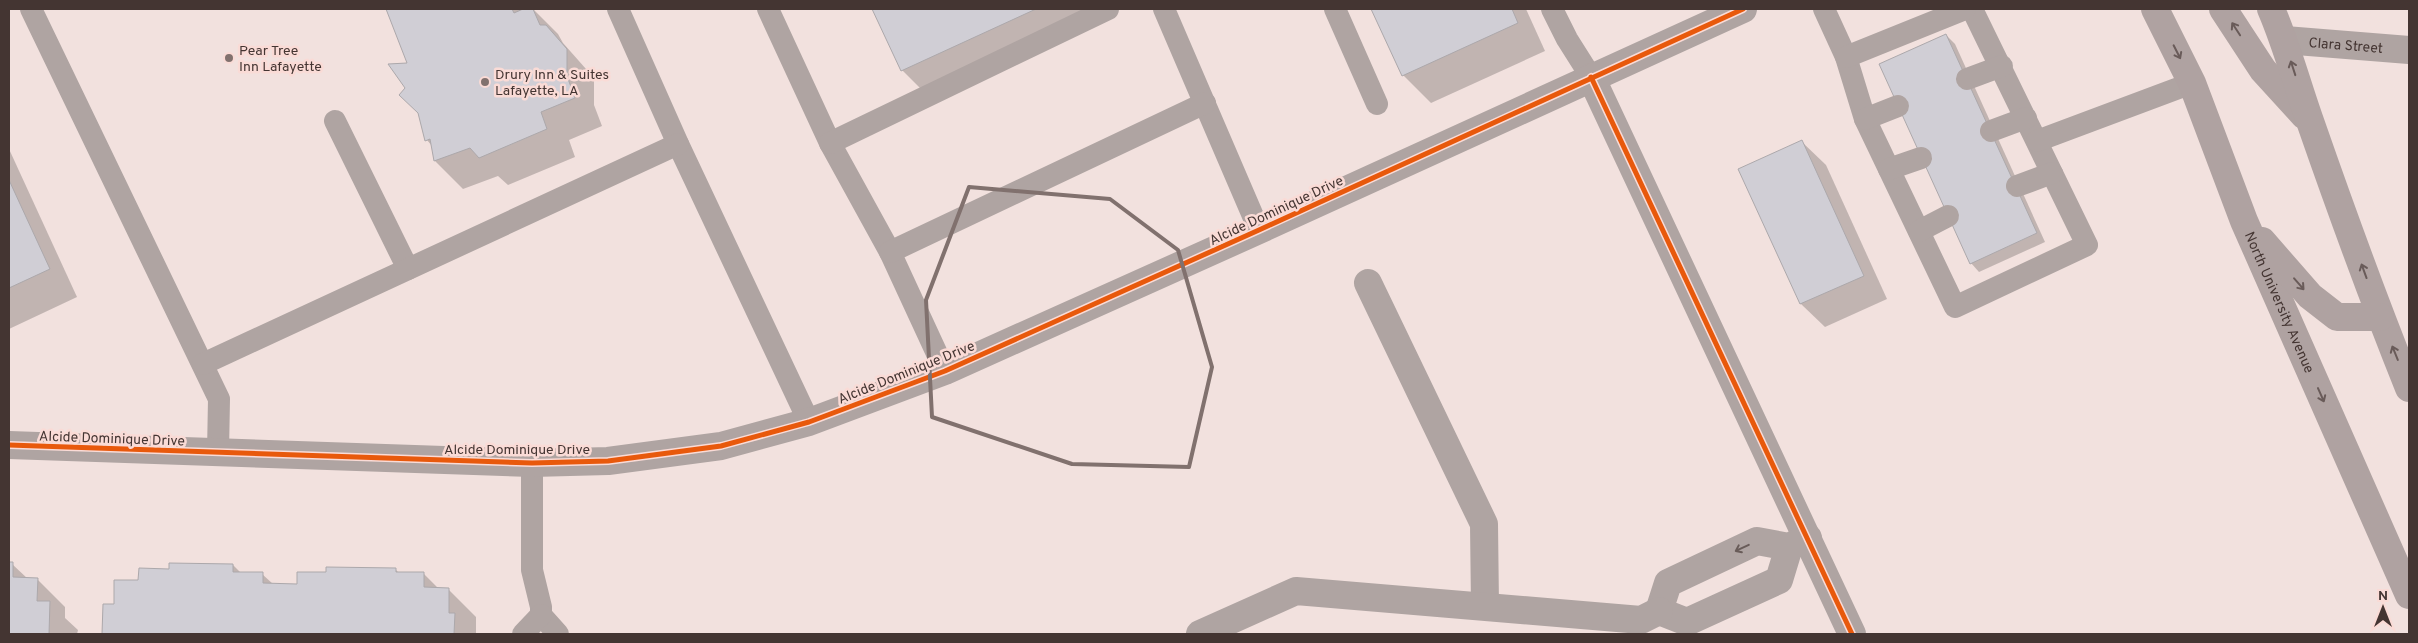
<svg xmlns="http://www.w3.org/2000/svg" width="2418" height="643" font-family="Overpass,sans-serif">
  <style>
    .shadow { fill: #0003 }
    .building { fill: #d0ced5; stroke: #aca8ab }
    .lines { fill: none; stroke-linecap: round; stroke-linejoin: round }
    .service { stroke: #afa4a2; stroke-width: 22 }
    .minor { stroke: #afa4a2; stroke-width: 28 }
    .secondary { stroke: #afa2a1; stroke-width: 28 }
    .cycleway-casing { stroke: #fadbd6; stroke-width: 8 }
    .cycleway { stroke: #e8590c; stroke-width: 5 }
    .oneway { stroke: #695b59 }
    .oneway2 { stroke: #695c59 }
    .marked { fill: none; stroke: #81716e; stroke-width: 4; stroke-linejoin: round }
    .poi-dot { fill: #81716e; stroke: #fadbd6; stroke-width: 2 }
    .labels { text-anchor: middle; stroke-width: 5; stroke-linejoin: round; paint-order: stroke }
    .street-label { font-size: 14px; fill: #443532; stroke: #fadbd6 }
    .poi-label { font-size: 14px; fill: #443532; stroke: #fadbd6; text-anchor: start }
  </style>
  <rect width="100%" height="100%" fill="#f2e1de"/>
  <g class="shadow">
    <polygon points="387,9 533,9 558,34 563,43 594,78 594,105 602,126 569,140 575,157 508,185 498,176 463,189 435,161 432,146 427,140 420,114 406,88 409,64"/>
    <polygon points="874,9 1086,9 930,98 902,70"/>
    <polygon points="1372,9 1526,9 1545,51 1431,103 1403,75"/>
    <polygon points="1946,35 1955,44 2045,242 1979,272 1971,263"/>
    <polygon points="1802,142 1826,165 1887,299 1825,327 1801,304 1740,170"/>
    <polygon points="9,149 77,297 9,329"/>
    <polygon points="9,564 12,564 28,579 37,579 65,607 65,618 78,630 77,634 9,634"/>
    <polygon points="233,565 241,573 262,574 273,584 298,585 327,573 395,569 399,573 424,574 439,589 448,589 476,617 476,634 103,634 104,605 115,605 139,582 170,570"/>
  </g>
  <g class="building">
    <polygon points="386,9 512,9 514,13 523,9 533,9 540,25 546,25 567,49 567,76 575,98 541,112 547,129 479,158 470,148 434,161 430,139 425,141 418,113 399,95 405,88 388,64 407,63"/>
    <polygon points="872,9 1036,9 901,71"/>
    <polygon points="1371,9 1512,9 1518,23 1402,76"/>
    <polygon points="1946,34 2037,233 1970,264 1879,64"/>
    <polygon points="1802,140 1864,276 1800,304 1738,169"/>
    <polygon points="9,180 50,269 9,288"/>
    <polygon points="9,562 13,562 13,577 38,578 37,601 50,601 49,634 9,634"/>
    <polygon points="169,563 233,564 233,572 263,572 263,583 297,584 297,572 326,572 326,567 396,568 396,572 424,572 424,587 449,588 449,613 455,613 454,634 102,634 103,604 114,604 114,580 138,580 139,568 169,569"/>
  </g>
  <g class="lines">
    <g class="service">
      <polyline points="31,9 219,399 218,452"/>
      <polyline points="618,9 678,144 809,422"/>
      <polyline points="768,9 830,143 890,252 945,371"/>
      <polyline points="1164,9 1259,230"/>
      <polyline points="1335,9 1377,104"/>
      <polyline points="1552,9 1567,39 1591,77"/>
      <polyline points="1824,9 1846,57 1865,119 1955,307 2087,245 1972,9"/>
      <polyline points="1846,57 1965,9"/>
      <polyline points="1967,79 2002,66"/>
      <polyline points="1865,119 1898,106"/>
      <polyline points="335,121 408,269"/>
      <polyline points="1991,131 2026,118"/>
      <polyline points="2037,141 2192,83"/>
      <polyline points="830,143 1108,9"/>
      <polyline points="1889,169 1921,158"/>
      <polyline points="2017,186 2052,173"/>
      <polyline points="1919,231 1948,216"/>
      <polyline points="890,252 1205,103"/>
      <polyline points="203,364 678,144"/>
      <polyline points="532,463 532,570 541,607 541,615 558,634"/>
      <polyline points="523,634 541,615"/>
    </g>
    <g class="minor">
      <path id="s1" d="M2284,40L2409,50"/>
      <polyline points="1591,77 1852,634"/>
      <polyline points="1368,283 1484,524 1485,606"/>
      <polyline points="9,445 532,463 608,461 721,446 809,422 945,371 1259,230 1743,9"/>
      <polyline points="1789,547 1779,580 1687,622 1659,611 1668,583 1757,541 1789,547 1808,538"/>
      <polyline points="1200,634 1296,591 1641,620 1659,611"/>
    </g>
    <g class="secondary">
      <path id="s2" d="M2155,9L2192,83L2244,221L2409,595"/>
      <polyline points="2223,9 2263,70 2304,115"/>
      <path d="M2271,9C2287,46 2297,85 2311,124C2342,213 2374,301 2409,388"/>
      <polyline points="2262,241 2310,296 2337,317 2380,317"/>
    </g>
    <g class="cycleway-casing">
      <g id="cycleway">
        <polyline points="1591,77 1852,634"/>
        <polyline points="9,445 532,463 608,461 721,446 809,422 945,371 1259,230 1743,9"/>
      </g>
    </g>
    <use href="#cycleway" class="cycleway"/>
  </g>
  <defs><path id="oneway-shaft" d="M-6 0H5M1.5-3L5.5 0L1.5 3" fill="none" stroke-width="1.6" stroke-linecap="round" stroke-linejoin="round" transform="scale(1.25)"/></defs>
  <g class="oneway">
    <use href="#oneway-shaft" transform="translate(2236 29) rotate(-123)"/>
    <use href="#oneway-shaft" transform="translate(2177 52) rotate(63)"/>
    <use href="#oneway-shaft" transform="translate(2293 68) rotate(-108)"/>
    <use href="#oneway-shaft" transform="translate(2364 271) rotate(-110)"/>
    <use href="#oneway-shaft" transform="translate(2299 284) rotate(49)"/>
    <use href="#oneway-shaft" transform="translate(2395 353) rotate(-112)"/>
    <use href="#oneway-shaft" transform="translate(2321 395) rotate(66)"/>
  </g>
  <use class="oneway2" href="#oneway-shaft" transform="translate(1742 548) rotate(155)"/>
  <path class="marked" d="M969,187L1110,199L1178,250L1212,367L1189,467L1072,464L932,417L926,300Z"/>
  <g class="poi-dot">
    <circle cx="229" cy="58" r="5"/>
    <circle cx="485" cy="82" r="5"/>
  </g>
  <g class="labels">
    <g class="street-label">
      <text dy="5" stroke="none"><textPath href="#s1" startOffset="62">Clara Street</textPath></text>
      <text transform="translate(1276 210) rotate(-25)" y="5">Alcide Dominique Drive</text>
      <text dy="5" stroke="none"><textPath href="#s2" startOffset="319">North University Avenue</textPath></text>
      <text transform="translate(906 372) rotate(-22)" y="5">Alcide Dominique Drive</text>
      <text transform="translate(112 438) rotate(2)" y="5">Alcide Dominique Drive</text>
      <text x="517" y="454">Alcide Dominique Drive</text>
    </g>
    <g class="poi-label">
      <text x="239" y="55">Pear Tree<tspan x="239" dy="16">Inn Lafayette</tspan></text>
      <text x="495" y="79">Drury Inn &amp; Suites<tspan x="495" dy="16">Lafayette, LA</tspan></text>
    </g>
  </g>
  <rect width="2418" height="643" fill="none" stroke="#443532" stroke-width="20"/>
  <g transform="translate(2383 608)" stroke="#fadbd6" stroke-width="4" paint-order="stroke">
  <path d="M0-4L9 19L0 12L-9 19Z" fill="#443532"/>
  <text y="-8" font-size="14" font-weight="bold" text-anchor="middle" fill="#443532">N</text>
  </g>
</svg>
